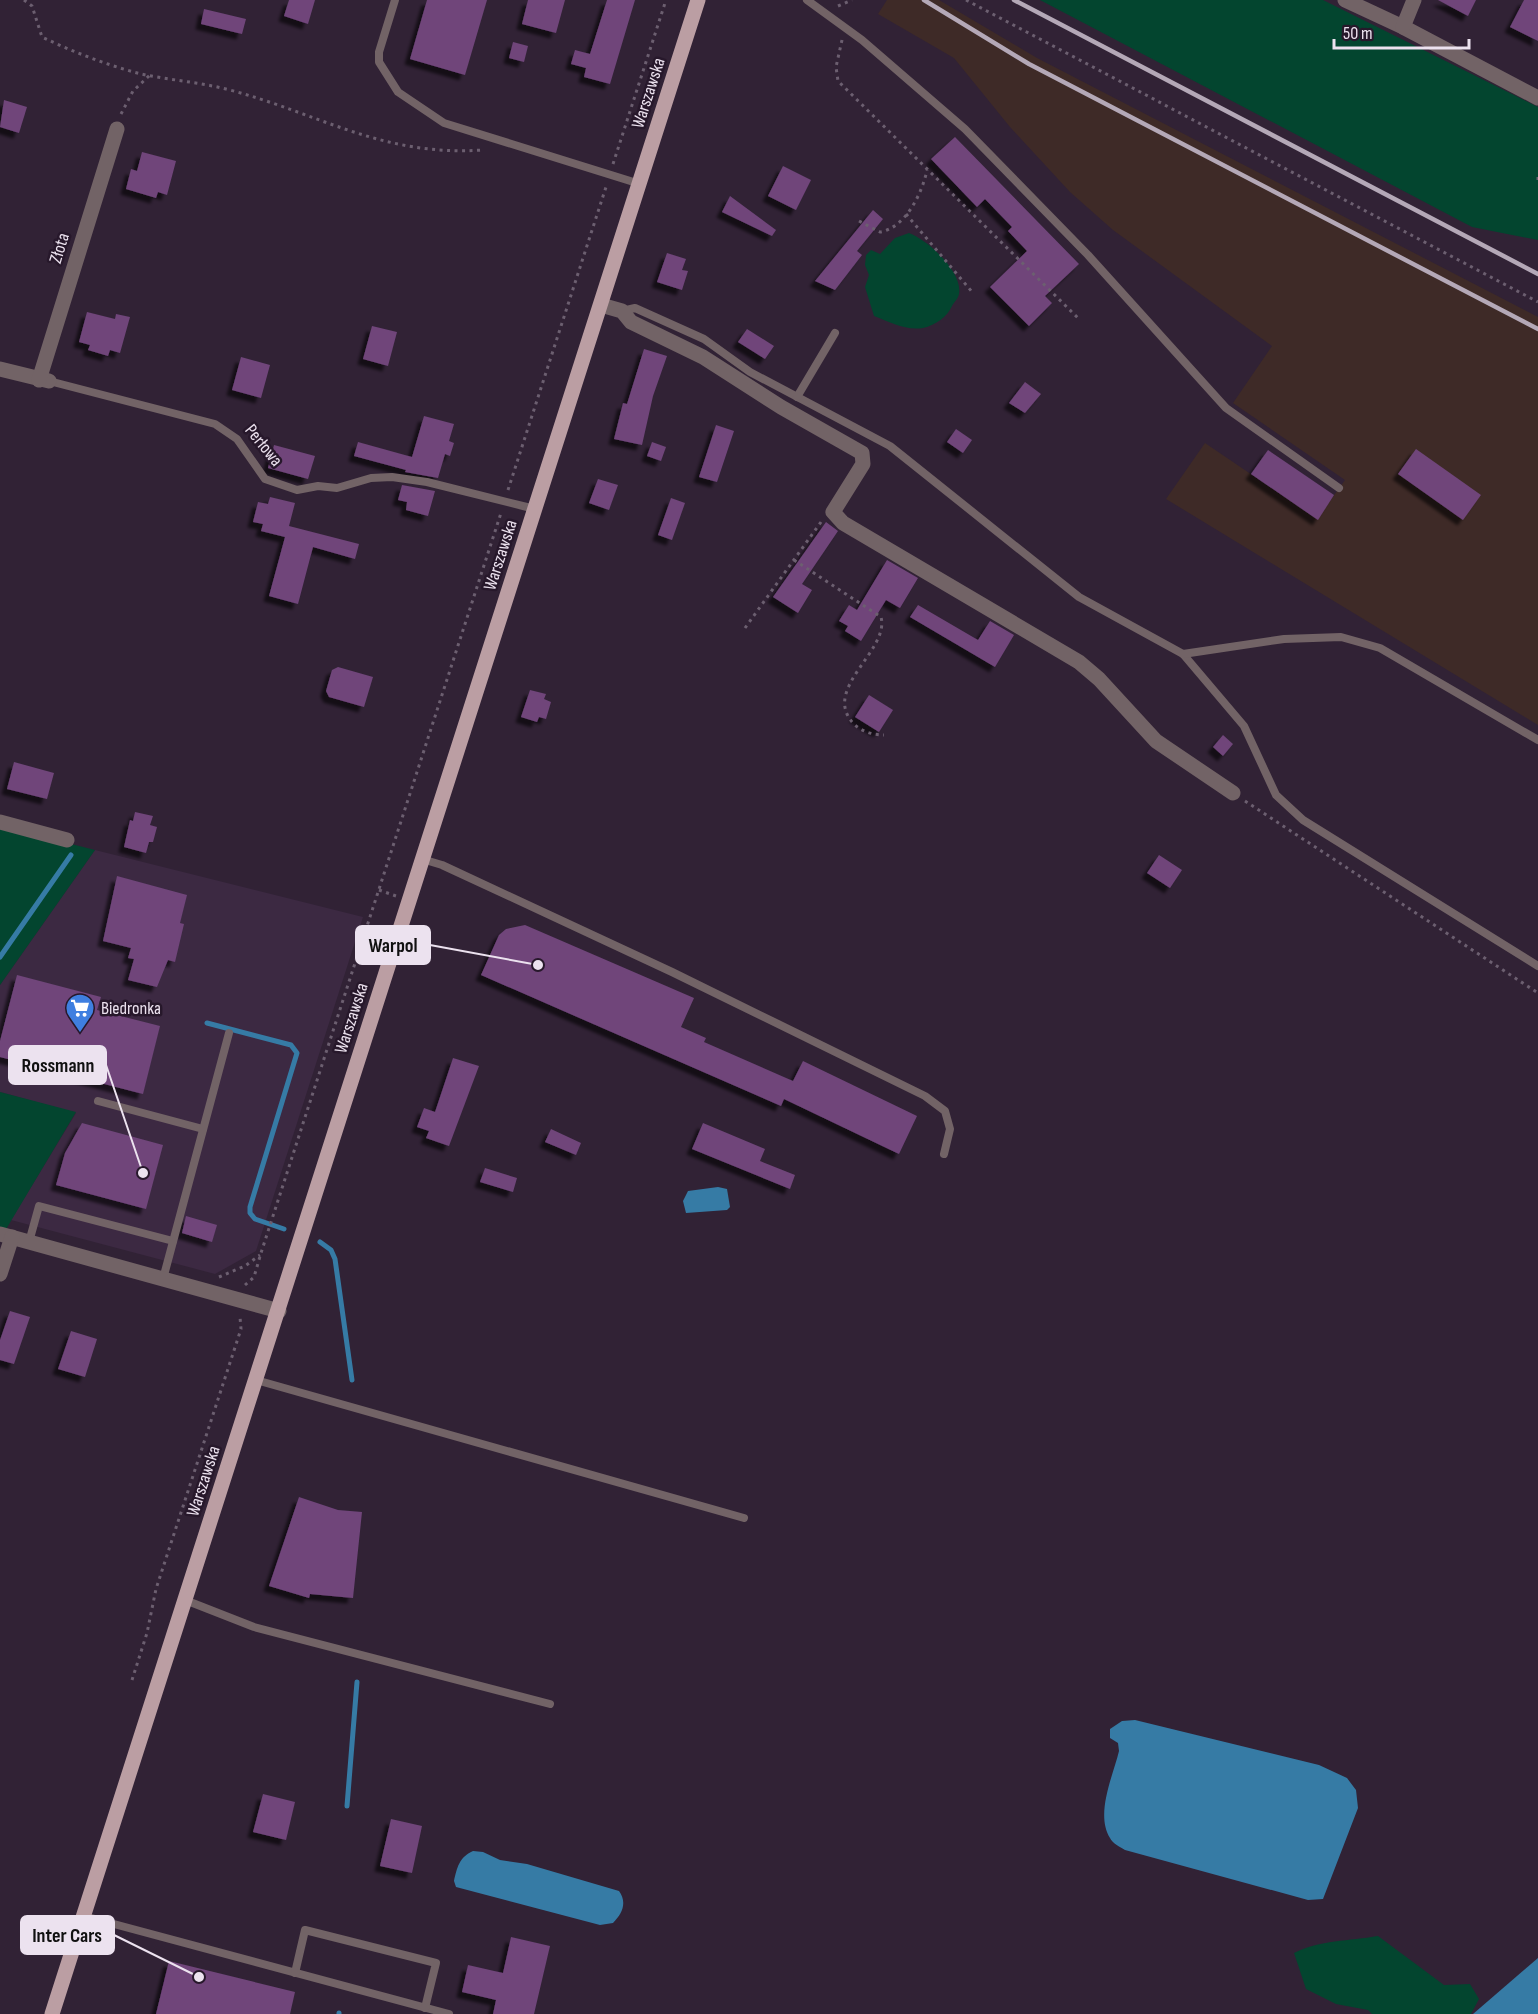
<svg xmlns="http://www.w3.org/2000/svg" width="1538" height="2014" font-family="'Sofia Sans Condensed',sans-serif">
  <style>
    .built { fill: #3c2942 }
    .industrial { fill: #3e2a27 }
    .green { fill: #03452f }
    .water { fill: #367ba5 }
    .lines { fill: none; stroke-linecap: round; stroke-linejoin: round }
    .stream { stroke: #367ba5; stroke-width: 5 }
    .building { fill: #6f457a; filter: url(#shadow) }
    .path { stroke: #6c5f70; stroke-width: 3; stroke-dasharray: 3 4.5; stroke-linecap: butt }
    .service { stroke: #726366; stroke-width: 8 }
    .minor { stroke: #726366; stroke-width: 15 }
    .primary { stroke: #bb9ea3; stroke-width: 15 }
    .rail { stroke: #b4a8b7; stroke-width: 4.5 }
    .labels { text-anchor: middle; stroke-width: 5; stroke-linejoin: round; paint-order: stroke }
    .street-label { font-size: 18px; fill: #ece2ef; stroke: #27182b }
    .poi-label { font-size: 18px; fill: #ece2ef; stroke: #27182b; text-anchor: start }
    .leader { fill: none; stroke: #ece2ef; stroke-width: 2 }
    .callout-dot { fill: #ece2ef; stroke: #27182b; stroke-width: 2 }
    .callout { fill: #ece2ef; stroke: #ece2ef; stroke-width: 2 }
    .callout-label { font-size: 20px; text-anchor: middle; font-weight: bold; fill: #111 }
  </style>
  <defs>
    <filter id="shadow"><feDropShadow dx="-5.5" dy="5.5" stdDeviation="1.5" flood-color="#0009"/></filter>
  </defs>
  <rect width="100%" height="100%" fill="#312235"/>
  <polygon class="built" points="95,850 363,917 256,1251 215,1274 11,1220 76,1113 0,1092 0,985"/>
  <polygon class="industrial" points="887,0 939,0 1037,58 1538,317 1538,725 1166,499 1205,443 1317,519 1345,480 1233,403 1272,346 1113,230 1070,192 1010,127 954,58 878,14"/>
  <g class="green">
    <polygon points="1040,0 1323,0 1538,107 1538,240 1472,227"/>
    <path d="M909,233C928,240 963,272 959,294C958,299 954,302 952,306C947,317 936,325 923,328C906,331 890,322 874,316L865,287L869,275L865,265L866,255L871,250L880,254L895,238Z"/>
    <polygon points="0,826 95,850 0,985"/>
    <polygon points="0,1092 76,1112 5,1231 0,1229"/>
    <path d="M1378,1936L1444,1985L1470,1984L1479,1999L1471,2014H1372L1368,2010L1336,2004L1306,1989L1294,1953C1320,1940 1349,1941 1378,1936Z"/>
  </g>
  <g class="water">
    <polygon points="718,1187 727,1189 730,1207 727,1210 686,1213 683,1201 688,1191"/>
    <path d="M1135,1720L1319,1765L1347,1778L1356,1790L1358,1808L1323,1899L1308,1900L1125,1850C1120,1847 1112,1843 1110,1838C1095,1814 1113,1776 1119,1751L1118,1743L1110,1738V1729L1122,1721Z"/>
    <path d="M473,1851L483,1852L500,1860L527,1864L619,1891C627,1902 623,1913 613,1923L600,1925L456,1887L454,1881C457,1868 459,1857 473,1851Z"/>
    <polygon points="1538,1958 1538,2014 1473,2014"/>
  </g>
  <g class="lines">
    <g class="stream">
      <polyline points="0,957 71,855"/>
      <polyline points="207,1023 291,1045 297,1053 250,1207 250,1213 255,1219 284,1229"/>
      <polyline points="320,1242 331,1250 335,1259 352,1380"/>
      <polyline points="347,1806 357,1682"/>
      <polyline points="339,2013 339,2014"/>
    </g>
  </g>
  <g class="building">
    <polygon points="289,0 315,0 308,24 284,16"/>
    <polygon points="427,0 487,0 465,75 410,59"/>
    <polygon points="528,0 565,0 556,33 522,24"/>
    <polygon points="607,0 635,0 610,84 584,77 586,68 571,64 575,50 590,54"/>
    <polygon points="1438,0 1476,0 1468,16"/>
    <polygon points="1524,0 1538,0 1538,41 1510,27"/>
    <polygon points="204,9 246,19 242,34 201,24"/>
    <polygon points="513,42 528,46 524,62 509,58"/>
    <polygon points="4,100 27,107 19,133 0,127"/>
    <polygon points="955,137 1079,264 1045,296 1052,303 1029,326 990,287 1027,251 1008,231 1012,227 985,199 977,207 931,159"/>
    <polygon points="142,152 176,161 167,195 158,192 156,198 126,189 131,169 137,171"/>
    <polygon points="783,166 811,180 796,210 768,196"/>
    <polygon points="730,196 776,230 772,236 722,212"/>
    <polygon points="873,210 883,219 857,251 862,255 835,290 815,281"/>
    <polygon points="667,253 686,259 682,270 688,271 682,290 657,282"/>
    <polygon points="87,312 115,319 116,314 130,317 120,353 110,350 108,356 88,350 90,345 79,342"/>
    <polygon points="372,326 397,332 388,366 363,359"/>
    <polygon points="747,329 774,346 765,359 738,342"/>
    <polygon points="644,349 667,356 653,396 642,445 614,439 623,403 627,404"/>
    <polygon points="241,357 270,365 261,398 232,390"/>
    <polygon points="1025,382 1041,394 1025,413 1009,403"/>
    <polygon points="424,416 454,424 449,441 454,443 450,456 445,454 438,478 405,472 406,470 354,456 358,442 412,457"/>
    <polygon points="716,425 734,431 717,482 699,477"/>
    <polygon points="956,429 972,440 963,453 947,442"/>
    <polygon points="652,442 666,447 661,461 647,456"/>
    <polygon points="274,445 315,456 308,479 268,468"/>
    <polygon points="1416,449 1481,495 1463,520 1398,474"/>
    <polygon points="1268,450 1334,495 1318,520 1251,474"/>
    <polygon points="598,479 618,485 609,510 589,503"/>
    <polygon points="402,485 435,491 428,516 406,510 407,502 398,500"/>
    <polygon points="270,497 295,503 289,526 359,544 355,559 313,547 298,604 269,596 285,537 261,531 263,524 253,522 258,502 268,504"/>
    <polygon points="671,498 685,503 672,540 658,535"/>
    <polygon points="826,522 838,531 802,584 812,590 798,613 773,597"/>
    <polygon points="887,560 918,578 900,608 886,600 861,641 845,631 848,626 839,621 849,605 857,610"/>
    <polygon points="918,605 978,640 990,621 1014,635 995,667 910,617"/>
    <polygon points="338,667 373,677 364,707 329,697 326,691 332,670"/>
    <polygon points="530,690 546,694 544,699 551,702 546,719 539,717 537,722 521,717"/>
    <polygon points="869,695 893,710 879,732 855,717"/>
    <polygon points="1223,735 1233,744 1223,756 1213,747"/>
    <polygon points="14,762 54,773 47,799 7,789"/>
    <polygon points="135,812 153,816 150,825 157,827 153,842 149,842 146,853 124,847 130,820 133,821"/>
    <polygon points="1159,855 1182,870 1170,888 1147,873"/>
    <polygon points="117,876 187,895 180,923 184,924 175,962 168,960 157,987 128,980 134,959 128,958 131,948 103,941"/>
    <polygon points="525,925 694,998 681,1027 706,1038 704,1042 793,1081 803,1061 917,1116 899,1154 784,1099 781,1106 481,975 499,935 506,929"/>
    <polygon points="17,975 101,997 97,1010 160,1026 143,1094 0,1057 0,1041"/>
    <polygon points="453,1058 479,1066 449,1146 426,1138 429,1131 417,1127 424,1108 435,1112"/>
    <polygon points="82,1123 163,1145 146,1209 56,1185 65,1153"/>
    <polygon points="703,1123 765,1149 760,1161 795,1175 790,1189 692,1149"/>
    <polygon points="551,1129 581,1143 576,1155 545,1142"/>
    <polygon points="485,1168 517,1178 513,1192 480,1182"/>
    <polygon points="186,1216 217,1225 212,1242 182,1233"/>
    <polygon points="10,1311 30,1317 14,1364 0,1360 0,1340"/>
    <polygon points="71,1331 97,1339 85,1377 58,1369"/>
    <polygon points="299,1497 338,1510 362,1512 353,1598 310,1594 309,1598 269,1586"/>
    <polygon points="263,1794 295,1802 286,1840 253,1832"/>
    <polygon points="391,1819 422,1826 412,1873 380,1866"/>
    <polygon points="511,1937 550,1946 534,2014 493,2014 496,2000 462,1992 468,1965 503,1973"/>
    <polygon points="169,1961 295,1992 290,2014 156,2014"/>
  </g>
  <g class="lines">
    <g class="path">
      <path d="M24,0L32,6L42,37C73,52 107,65 141,74C169,80 198,82 226,89C319,113 381,157 483,150"/>
      <polyline points="966,0 1538,302"/>
      <polyline points="838,6 852,0"/>
      <polyline points="842,40 836,67 838,81 1080,320"/>
      <polyline points="121,114 133,91 150,75"/>
      <polyline points="613,164 666,0"/>
      <polyline points="1538,177 1538,184"/>
      <polyline points="906,214 973,293"/>
      <path d="M859,221L880,232C905,228 922,194 927,170"/>
      <polyline points="508,490 606,187"/>
      <path d="M794,560L881,617C890,651 820,689 854,724C862,732 874,735 884,735"/>
      <polyline points="745,628 821,522"/>
      <polyline points="1245,801 1538,993"/>
      <polyline points="379,890 396,896"/>
      <polyline points="219,1277 245,1266 260,1255"/>
      <polyline points="245,1285 254,1277 261,1253 501,513"/>
      <polyline points="132,1680 147,1633 156,1589 241,1329 240,1317"/>
    </g>
    <g class="service">
      <polyline points="395,0 379,52 379,62 398,92 444,123 640,184"/>
      <polyline points="807,0 862,40 965,129 1088,255 1226,408 1339,488"/>
      <polyline points="622,311 635,308 704,339 750,372 890,446 1079,597 1183,654 1244,726 1276,795 1303,820 1538,966"/>
      <polyline points="49,381 215,424 237,439 265,479 297,490 318,486 337,488 371,478 392,477 427,482 535,509"/>
      <polyline points="797,397 835,333"/>
      <polyline points="1183,654 1284,639 1341,637 1380,648 1538,740"/>
      <polyline points="422,859 442,865 672,972 925,1096 945,1111 950,1129 944,1154"/>
      <polyline points="98,1101 203,1129"/>
      <polyline points="29,1242 39,1206 173,1241"/>
      <polyline points="163,1279 229,1033"/>
      <polyline points="256,1380 744,1518"/>
      <polyline points="185,1600 254,1627 550,1704"/>
      <polyline points="84,1916 449,2014"/>
      <polyline points="295,1973 305,1930 436,1963 425,2008"/>
    </g>
    <g class="minor">
      <polyline points="1345,0 1403,27 1538,98"/>
      <polyline points="1403,27 1414,0"/>
      <polyline points="601,305 622,311 631,322 703,357 781,407 862,453 863,464 833,512 843,523 1079,662 1099,679 1156,741 1233,793"/>
      <polyline points="0,369 49,381"/>
      <polyline points="39,380 117,129"/>
      <polyline points="0,822 67,840"/>
      <polyline points="0,1234 279,1311"/>
      <polyline points="0,1274 12,1237"/>
    </g>
    <polyline class="primary" points="52,2014 698,0"/>
    <g class="rail">
      <polyline points="924,0 1029,64 1538,329"/>
      <polyline points="1014,0 1538,274"/>
    </g>
  </g>
  <defs>
    <g id="supermarket-pin" transform="scale(1.5)"><path d="M0 17L-7.5 6A9.5 9.5 0 1 1 7.5 6Z" fill="#3f7fe0" stroke="#27182b"/><path d="M-6-5.5h2.5l.6 2H6L4.5 2H-2.5L-4.4-4H-6ZM-1.5 3.2a1.3 1.3 0 1 0 .1 0ZM3 3.2a1.3 1.3 0 1 0 .1 0Z" fill="#fff"/></g>
  </defs>
  <g fill-rule="evenodd">
    <use href="#supermarket-pin" x="80" y="1008"/>
  </g>
  <g class="labels">
    <g class="street-label">
      <text transform="translate(648 93) rotate(-72)" y="6">Warszawska</text>
      <text transform="translate(59 248) rotate(-73)" y="6">Złota</text>
      <text transform="translate(264 445) rotate(51)" y="6">Perłowa</text>
      <text transform="translate(500 555) rotate(-72)" y="6">Warszawska</text>
      <text transform="translate(351 1018) rotate(-72)" y="6">Warszawska</text>
      <text transform="translate(203 1481) rotate(-72)" y="6">Warszawska</text>
    </g>
    <g class="poi-label">
      <text x="101" y="1014">Biedronka</text>
    </g>
  </g>
  <path class="leader" d="M538 965L430 945M143 1173L106 1065M199 1977L114 1935"/>
  <g class="callout-dot">
    <circle cx="538" cy="965" r="6"/>
    <circle cx="143" cy="1173" r="6"/>
    <circle cx="199" cy="1977" r="6"/>
  </g>
  <g class="callout">
    <rect x="356" y="926" width="74" height="38" rx="6"/>
    <rect x="9" y="1046" width="97" height="38" rx="6"/>
    <rect x="21" y="1916" width="93" height="38" rx="6"/>
  </g>
  <g class="callout-label">
    <text x="393" y="952">Warpol</text>
    <text x="58" y="1072">Rossmann</text>
    <text x="67" y="1942">Inter Cars</text>
  </g>
  <path d="M1334 39v9h135v-9" fill="none" stroke="#ece2ef" stroke-width="3"/>
  <text x="1343" y="39" font-size="18" fill="#ece2ef" stroke="#27182b" stroke-width="4.5" paint-order="stroke">50 m</text>
</svg>
